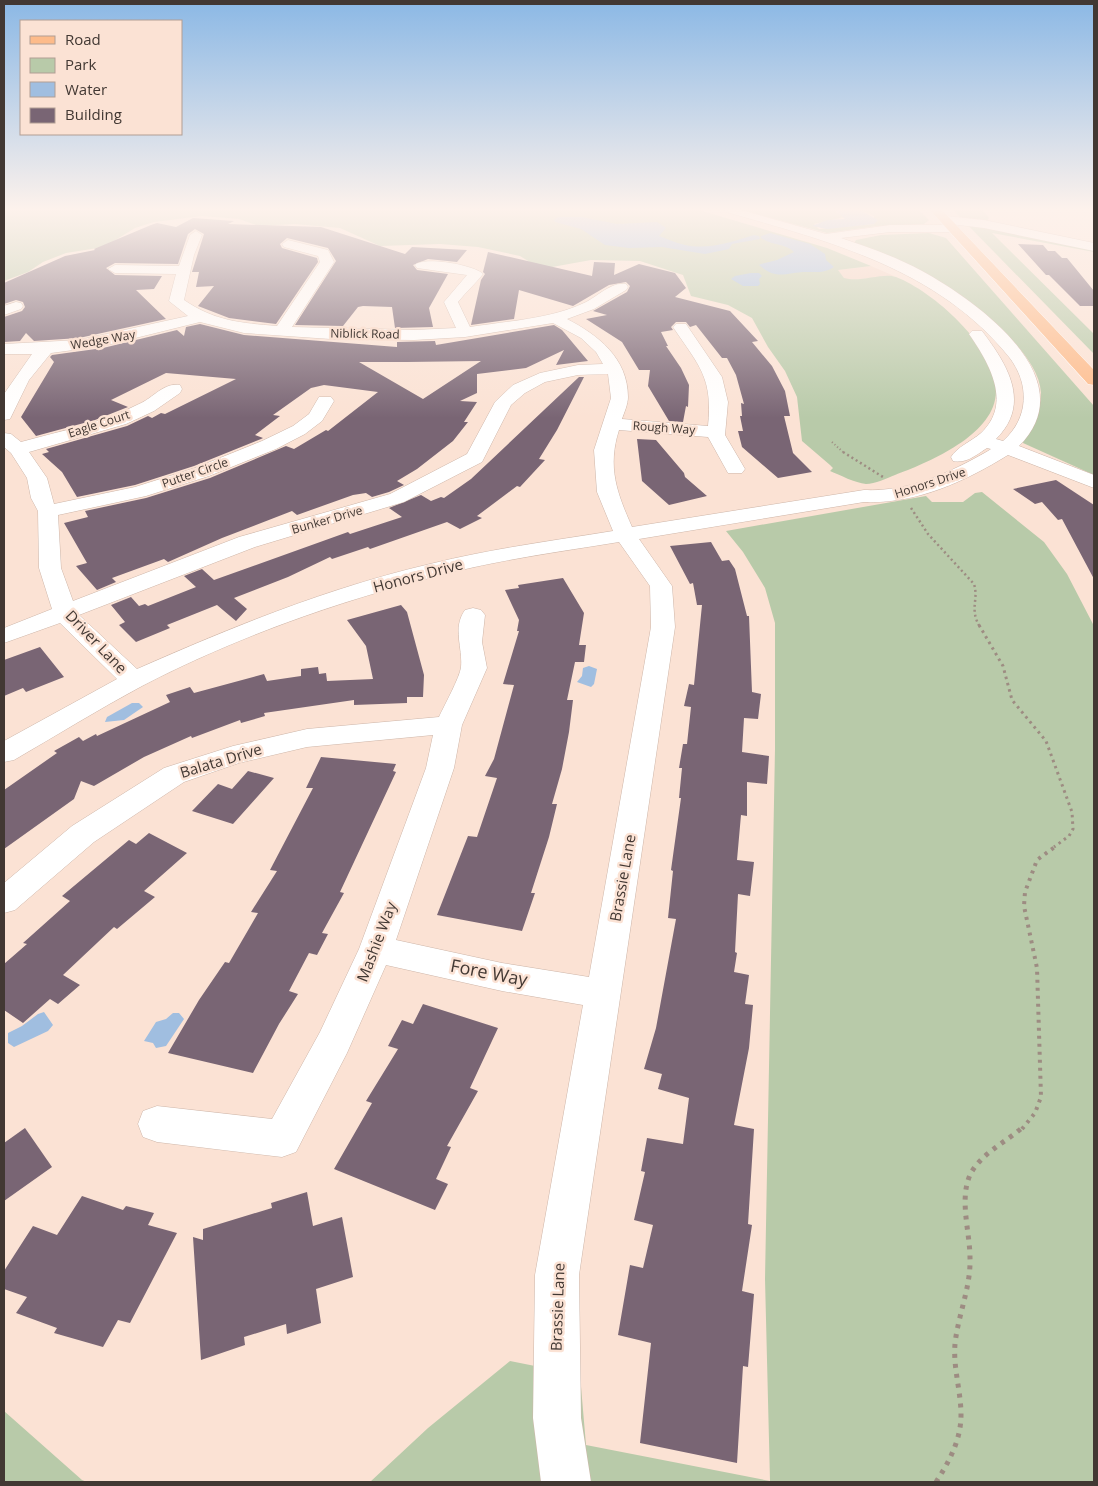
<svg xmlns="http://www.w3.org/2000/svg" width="1098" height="1486" font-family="'Open Sans',sans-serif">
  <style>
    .built { fill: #f4d4c3 }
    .green { fill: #b8caa9 }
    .water { fill: #a0bee0 }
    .building { fill: #796574; fill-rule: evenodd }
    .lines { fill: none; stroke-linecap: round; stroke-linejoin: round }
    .minor-casing { stroke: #ceb6a9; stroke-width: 1 }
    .major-casing { stroke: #fff; stroke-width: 1 }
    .path-far4 { stroke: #9d8c82; stroke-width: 2; stroke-dasharray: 1 2.5; stroke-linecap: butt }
    .path-far3 { stroke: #9d8c82; stroke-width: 2.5; stroke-dasharray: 2 3; stroke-linecap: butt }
    .path-far2 { stroke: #9d8c82; stroke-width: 3; stroke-dasharray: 2.5 4; stroke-linecap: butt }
    .path-far1 { stroke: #9d8c82; stroke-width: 4; stroke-dasharray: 3 5; stroke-linecap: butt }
    .path { stroke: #9d8c82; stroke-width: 5; stroke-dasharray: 4 6; stroke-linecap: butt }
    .minor { fill: #fff; fill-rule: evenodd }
    .major { fill: #fdbb8a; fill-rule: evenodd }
    .labels { text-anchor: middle; stroke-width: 5; stroke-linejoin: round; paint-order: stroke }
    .far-street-label { font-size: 12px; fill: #423833; stroke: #fbe2d4 }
    .street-label { font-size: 15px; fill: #423833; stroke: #fbe2d4 }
    .near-street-label { font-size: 18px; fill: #423833; stroke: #fbe2d4 }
  </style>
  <rect width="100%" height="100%" fill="#fbe2d4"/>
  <polygon class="built" points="871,266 894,276 849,280 844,278 837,270"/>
  <g class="green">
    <path d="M4,210H699L827,248L871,266L838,270L844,278C860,283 883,272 896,277C935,292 1005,354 995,400C987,438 927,463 895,475C887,478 875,484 866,484C855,483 840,475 830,471L833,468L830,465L802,441L797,397L785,371L768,347L752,318L728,305L691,296L683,275L640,261L591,260L541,269L520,256L478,247L440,244L380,246L340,228L295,224L259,226L239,219L202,216L154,222L135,228L104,247L66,253L43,262L28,272L4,281Z"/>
    <polygon points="742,210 836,210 836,212 845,217 814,224 819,229 874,224 874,216 860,210 919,210 929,220 924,224 877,226 827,233"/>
    <polygon points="953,210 982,210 989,217 987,222 1094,244 1094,252 992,233 1094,334 1094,354"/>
    <path d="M929,233L946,238L1094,406V475L1023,443C1028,424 1041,415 1041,393C1040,374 1027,357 1015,343C969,291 915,271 854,243L856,240L881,235Z"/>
    <polygon points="982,492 1044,542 1067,574 1094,626 1094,1482 370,1482 428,1428 510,1361 580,1375 586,1445 770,1481 765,1279 775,749 775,623 765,588 743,552 726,531 926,496 932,502 963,502 975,493"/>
    <polygon points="4,1411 82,1480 87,1482 4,1482"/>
  </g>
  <g class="water">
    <polygon points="836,210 860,210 878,220 874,224 827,229 812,226 827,220 845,219"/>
    <path d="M558,217H582L617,224L657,222L666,228L659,236C668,239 676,243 685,245C709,250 732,242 754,235L759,236L760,239L732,244L729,249L705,254L662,247L629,248L605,245L581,229L555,222L554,220Z"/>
    <path d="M770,233L810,244L825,254L826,260L834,267C825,273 817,272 807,272C785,272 778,281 759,265L761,264L777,260L794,252C787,244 771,245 761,238V236Z"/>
    <polygon points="751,273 759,273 762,276 759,279 760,284 758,286 743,286 731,279 735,276"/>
    <polygon points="589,666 597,669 594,684 591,687 577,682 582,676 583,668"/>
    <polygon points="132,703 139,703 143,707 124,720 105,722 107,717"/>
    <polygon points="44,1012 53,1025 48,1031 14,1047 8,1043 8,1033 22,1026 38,1014"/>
    <polygon points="173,1013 179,1013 184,1019 166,1046 156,1048 153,1043 144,1041 156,1022 166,1019"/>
  </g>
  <g class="building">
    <polygon points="193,218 234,221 228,224 321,227 405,254 412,247 467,250 457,262 428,259 413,265 417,270 448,274 429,308 433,327 395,328 392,307 363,306 358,307 343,326 295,325 336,261 328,248 287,238 280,244 282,248 317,258 318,262 276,324 229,318 198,306 214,286 196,287 199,272 192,272 204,234 195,229 188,234 178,264 115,263 106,268 115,275 162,276 154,289 136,290 166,319 79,338 34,341 26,333 20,341 4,342 4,317 22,311 25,307 23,302 16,300 4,304 4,283 65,256 95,250 94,249 151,225 157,223 176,227"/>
    <polygon points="1018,244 1043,245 1048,251 1055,251 1062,258 1067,258 1094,291 1094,306 1080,306 1049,275 1046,275"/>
    <polygon points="488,252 592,276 594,262 615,263 614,275 639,264 675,273 686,288 675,297 730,311 758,341 752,342 772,366 785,391 790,416 784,416 793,453 812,472 778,478 742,447 738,431 743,431 740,416 742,416 741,403 744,404 736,375 727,358 722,358 696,325 690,327 686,322 676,322 671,327 673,330 661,332 668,346 666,346 681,368 689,385 688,407 686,406 683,422 669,421 648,386 650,370 639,370 622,342 586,319 607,315 593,311 627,292 630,286 626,282 609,285 573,306 519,290 514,319 471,325 481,280 485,274 483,272"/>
    <path d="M200,324L244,335L397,347V342L435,341L436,345L554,325L562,330L588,361L556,365L564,350L526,368L477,374V393L460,401L477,402L464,422H468L453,441L417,469L397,481L404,485L389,492L372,497L366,493L353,495L297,515L292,511L222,538L168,562L164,559L112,578L116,582L97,590L76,566L87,563L64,523L88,517L85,511L146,498L210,478L286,446L294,449L326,430L328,431L378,392L324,385L311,388L273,415L280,416L255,435L263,438L261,439L194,466L135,485L77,497L62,472L42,454L49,452L46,449L127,426L148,416L152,418L161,413L165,414L236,379L166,373L111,400L128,407L95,420L36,436L21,417L54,362L50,357L52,355L103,348L177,330L184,336L186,327ZM481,361L423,399L359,362H407Z"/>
    <polygon points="579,377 584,377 557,430 539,459 545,460 520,487 517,486 477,516 482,518 460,529 447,522 370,549 368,547 332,559 330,557 288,577 234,598 247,609 236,621 217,605 167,625 170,628 136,642 119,625 125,622 111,605 131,597 139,606 145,604 148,606 196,587 184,576 202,569 214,580 348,532 350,534 402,517 389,508 421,495 431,501 441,497 444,498 471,479"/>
    <polygon points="637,439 656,440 684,473 685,477 707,496 669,505 642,481"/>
    <polygon points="1056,480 1094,505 1094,579 1062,519 1058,520 1042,502 1035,504 1013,489"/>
    <polygon points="711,542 722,561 729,560 735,569 747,616 749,616 752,692 761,694 758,719 744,718 742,752 769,756 767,784 747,782 747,816 741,815 737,860 754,862 750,896 738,894 735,952 737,953 734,972 749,975 745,1004 753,1005 749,1048 734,1125 754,1129 748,1224 752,1225 742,1291 754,1294 748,1367 743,1366 737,1463 640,1443 651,1343 618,1335 630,1265 643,1268 653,1225 634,1220 645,1172 641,1171 647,1138 683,1144 689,1098 658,1089 662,1074 644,1069 656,1028 676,919 668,918 673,871 671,870 681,798 679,798 682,768 679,768 683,744 687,744 691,707 684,706 689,684 694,685 702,605 697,605 693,583 690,584 670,546"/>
    <polygon points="563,578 584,613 579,645 586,645 584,662 575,662 567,700 573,700 569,732 562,769 552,804 557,804 549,837 531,893 535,893 522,931 437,915 468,836 477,837 497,778 485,776 494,759 514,685 503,684 519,631 517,631 519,620 505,590 519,588 518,585"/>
    <polygon points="401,605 407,612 424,675 423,697 407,697 407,703 354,705 354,700 264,713 265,716 241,723 240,720 192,738 191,736 144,757 94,786 81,781 74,799 4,849 4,790 57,753 54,751 79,737 83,741 96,734 97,736 170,702 166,695 190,687 194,693 264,674 267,681 301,676 301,669 318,667 319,674 326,673 327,681 373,679 366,646 347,620"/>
    <polygon points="40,647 64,677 26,692 23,688 4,696 4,660"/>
    <polygon points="321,757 396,764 393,771 396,772 340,892 344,893 322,933 328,934 317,955 309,953 289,991 298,994 279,1024 253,1073 168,1053 199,1000 225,962 229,963 258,913 251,912 277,871 270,870 313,788 306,788"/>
    <polygon points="248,771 274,778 233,824 192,811 218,784 232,789"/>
    <polygon points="149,833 187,853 144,891 155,897 117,929 114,927 63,975 80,985 58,1004 50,999 23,1023 4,1010 4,964 27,944 23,943 70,901 62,896 129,840 136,844"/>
    <polygon points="423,1004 498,1028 470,1088 478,1091 447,1146 451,1147 436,1179 448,1184 435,1210 334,1169 372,1103 366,1101 398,1049 388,1046 402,1020 413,1024"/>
    <polygon points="25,1128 52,1167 4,1201 4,1143"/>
    <polygon points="307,1192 313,1226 342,1217 353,1277 316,1289 321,1323 287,1334 286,1324 244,1337 245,1345 201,1360 193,1237 203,1240 203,1229 272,1208 271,1203"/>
    <polygon points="82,1196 123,1210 126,1206 154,1213 148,1225 177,1233 130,1323 118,1320 103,1347 54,1333 57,1328 16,1313 27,1297 4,1289 4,1271 33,1226 57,1235"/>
  </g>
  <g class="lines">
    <g class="minor-casing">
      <g id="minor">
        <path d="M724,210H741L826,234L890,225H957L959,228L953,232H890L841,238C868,247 896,257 922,271C977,301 1086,379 1019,446L1094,475V488L1008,455C964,482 916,504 864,502L639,539L672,586L675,627L579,1275L581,1418L591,1482H541L533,1418L535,1275L583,1005L502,991L386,965L347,1053L296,1152L282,1157L157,1142L143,1137L138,1124L143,1111L157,1106L272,1119L320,1032L359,949L426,768L433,735L307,747L239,763L184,782L94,842L15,910L4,913V883L72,826L164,768L233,746L307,729L439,717C444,706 460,677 461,667C463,648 452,628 465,610L473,608L481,610L485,615L482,642L487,668L462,725L454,768L396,940L502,963L589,977L651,627L650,586L619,542C558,552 497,560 437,576C336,602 234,638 142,686C99,709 57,735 14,760L4,762V741L117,679L60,623L4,643V628L52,609L39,568L38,511L31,498L27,478L11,453L4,447V433L11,434L21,442C61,431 102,423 139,404C153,398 164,382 180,385L182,389L180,393L154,411L126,424L29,452L47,478L54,504L135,487L195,468L262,441L293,426L309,414L319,397H331L334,401L322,421L305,434L276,449L209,476L146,496L58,515L61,568L73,601L239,537L390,494L467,454L495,402L513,385L540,373L578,365L603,364L596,352L581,338L553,323L465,337L414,340L331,339L244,333L200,322L103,346L51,353L29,380L10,419L4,420V394L32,354H4V344L79,340L188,316L169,301L176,274L115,273L108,269L115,265L179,266L190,235L196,231L202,235L194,255L184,300C215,321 240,323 277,326L320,262L318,256L284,247L282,244L288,240L328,250L334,262L292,327L414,330L456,328L444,302L467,275L417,268L415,265C423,256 475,265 483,274C475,284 466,292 458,302L470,327C508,321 550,319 584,303C597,297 612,281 626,284L628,287L626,290L594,309L567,319C598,335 628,358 628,397C628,404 624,413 622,419L708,426C713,377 699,366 673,327L676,324H686L722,377L728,402L725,435L745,469L742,473H728L708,437L619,430C607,467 617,493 632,527L864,490C910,492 949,473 988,451L991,449L987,448C976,455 966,464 953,461L951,457C957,447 972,441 981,433C1013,403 989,363 969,334L972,331H982C1007,364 1032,403 996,439L1003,441C1029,418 1030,384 1009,357C938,269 829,241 726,212ZM608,374L611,398L594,450L597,492L613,531C551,541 490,549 430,564C328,588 232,627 137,669L79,615L255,547L404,502L482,462L511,405L525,393L545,382L578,375Z"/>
        <polygon points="946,216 984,220 1094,243 1094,251 984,228 942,223 940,220"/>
        <polygon points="16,302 21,303 23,306 21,309 4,315 4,306"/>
      </g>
    </g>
    <g class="major-casing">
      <polygon id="major" points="930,210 942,210 1094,370 1094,385 1088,384"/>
    </g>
    <polyline class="path-far4" points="832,442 844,453"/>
    <g class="path-far3">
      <polyline points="843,452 883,477"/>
      <path d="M911,508L928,534L974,584C979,600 969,609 980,627"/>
    </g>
    <polyline class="path-far2" points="979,625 1003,666 1012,700 1046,741 1072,812 1073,829 1069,836 1054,847"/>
    <polyline class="path-far1" points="1022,1129 1035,1113 1041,1097 1037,968 1024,906 1025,892 1037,860 1056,846"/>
    <path class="path" d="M936,1482C949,1462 961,1440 961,1415C961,1391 953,1368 955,1344C958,1315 971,1287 970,1258C970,1232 959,1200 970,1175C980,1154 1006,1142 1023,1127"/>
    <use href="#minor" class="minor"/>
    <use href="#major" class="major"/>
  </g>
  <linearGradient id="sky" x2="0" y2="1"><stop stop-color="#8bb8e5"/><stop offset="0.5" stop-color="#fdf2ec"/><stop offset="1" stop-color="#fdf2ec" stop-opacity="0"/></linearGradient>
  <rect width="1098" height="418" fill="url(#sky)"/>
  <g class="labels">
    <g class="far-street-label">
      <text transform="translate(365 334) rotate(1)" y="4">Niblick Road</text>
      <text transform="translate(103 340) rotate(-10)" y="4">Wedge Way</text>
      <text transform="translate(99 424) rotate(-18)" y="4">Eagle Court</text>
      <text transform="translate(664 428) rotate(4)" y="4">Rough Way</text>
      <text transform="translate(195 473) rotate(-19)" y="4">Putter Circle</text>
      <text transform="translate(930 483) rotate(-18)" y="4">Honors Drive</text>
      <text transform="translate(327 520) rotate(-16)" y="4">Bunker Drive</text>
    </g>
    <g class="street-label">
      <text transform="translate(418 576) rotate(-15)" y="5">Honors Drive</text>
      <text transform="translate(96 642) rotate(46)" y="5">Driver Lane</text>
      <text transform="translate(221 761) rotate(-17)" y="5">Balata Drive</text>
      <text transform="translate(623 878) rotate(-80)" y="5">Brassie Lane</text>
      <text transform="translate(377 942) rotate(-69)" y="5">Mashie Way</text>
      <text transform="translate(558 1307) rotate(-88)" y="5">Brassie Lane</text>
    </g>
    <g class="near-street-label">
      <text transform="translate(489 973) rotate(11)" y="6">Fore Way</text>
    </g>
  </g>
  <rect width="1098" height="1486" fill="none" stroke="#423833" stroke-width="10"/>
  <rect x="20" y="20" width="162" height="115" fill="#fbe2d4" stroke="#b19e94"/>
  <rect x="30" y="36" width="25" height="8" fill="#fdbb8a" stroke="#b19e94"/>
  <text x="65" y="45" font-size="15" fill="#423833">Road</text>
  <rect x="30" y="58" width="25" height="15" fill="#b8caa9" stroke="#b19e94"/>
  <text x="65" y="70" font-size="15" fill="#423833">Park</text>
  <rect x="30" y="82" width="25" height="15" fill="#a0bee0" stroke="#b19e94"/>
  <text x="65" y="95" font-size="15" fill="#423833">Water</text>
  <rect x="30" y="108" width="25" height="15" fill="#796574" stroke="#b19e94"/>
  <text x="65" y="120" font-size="15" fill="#423833">Building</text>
</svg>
